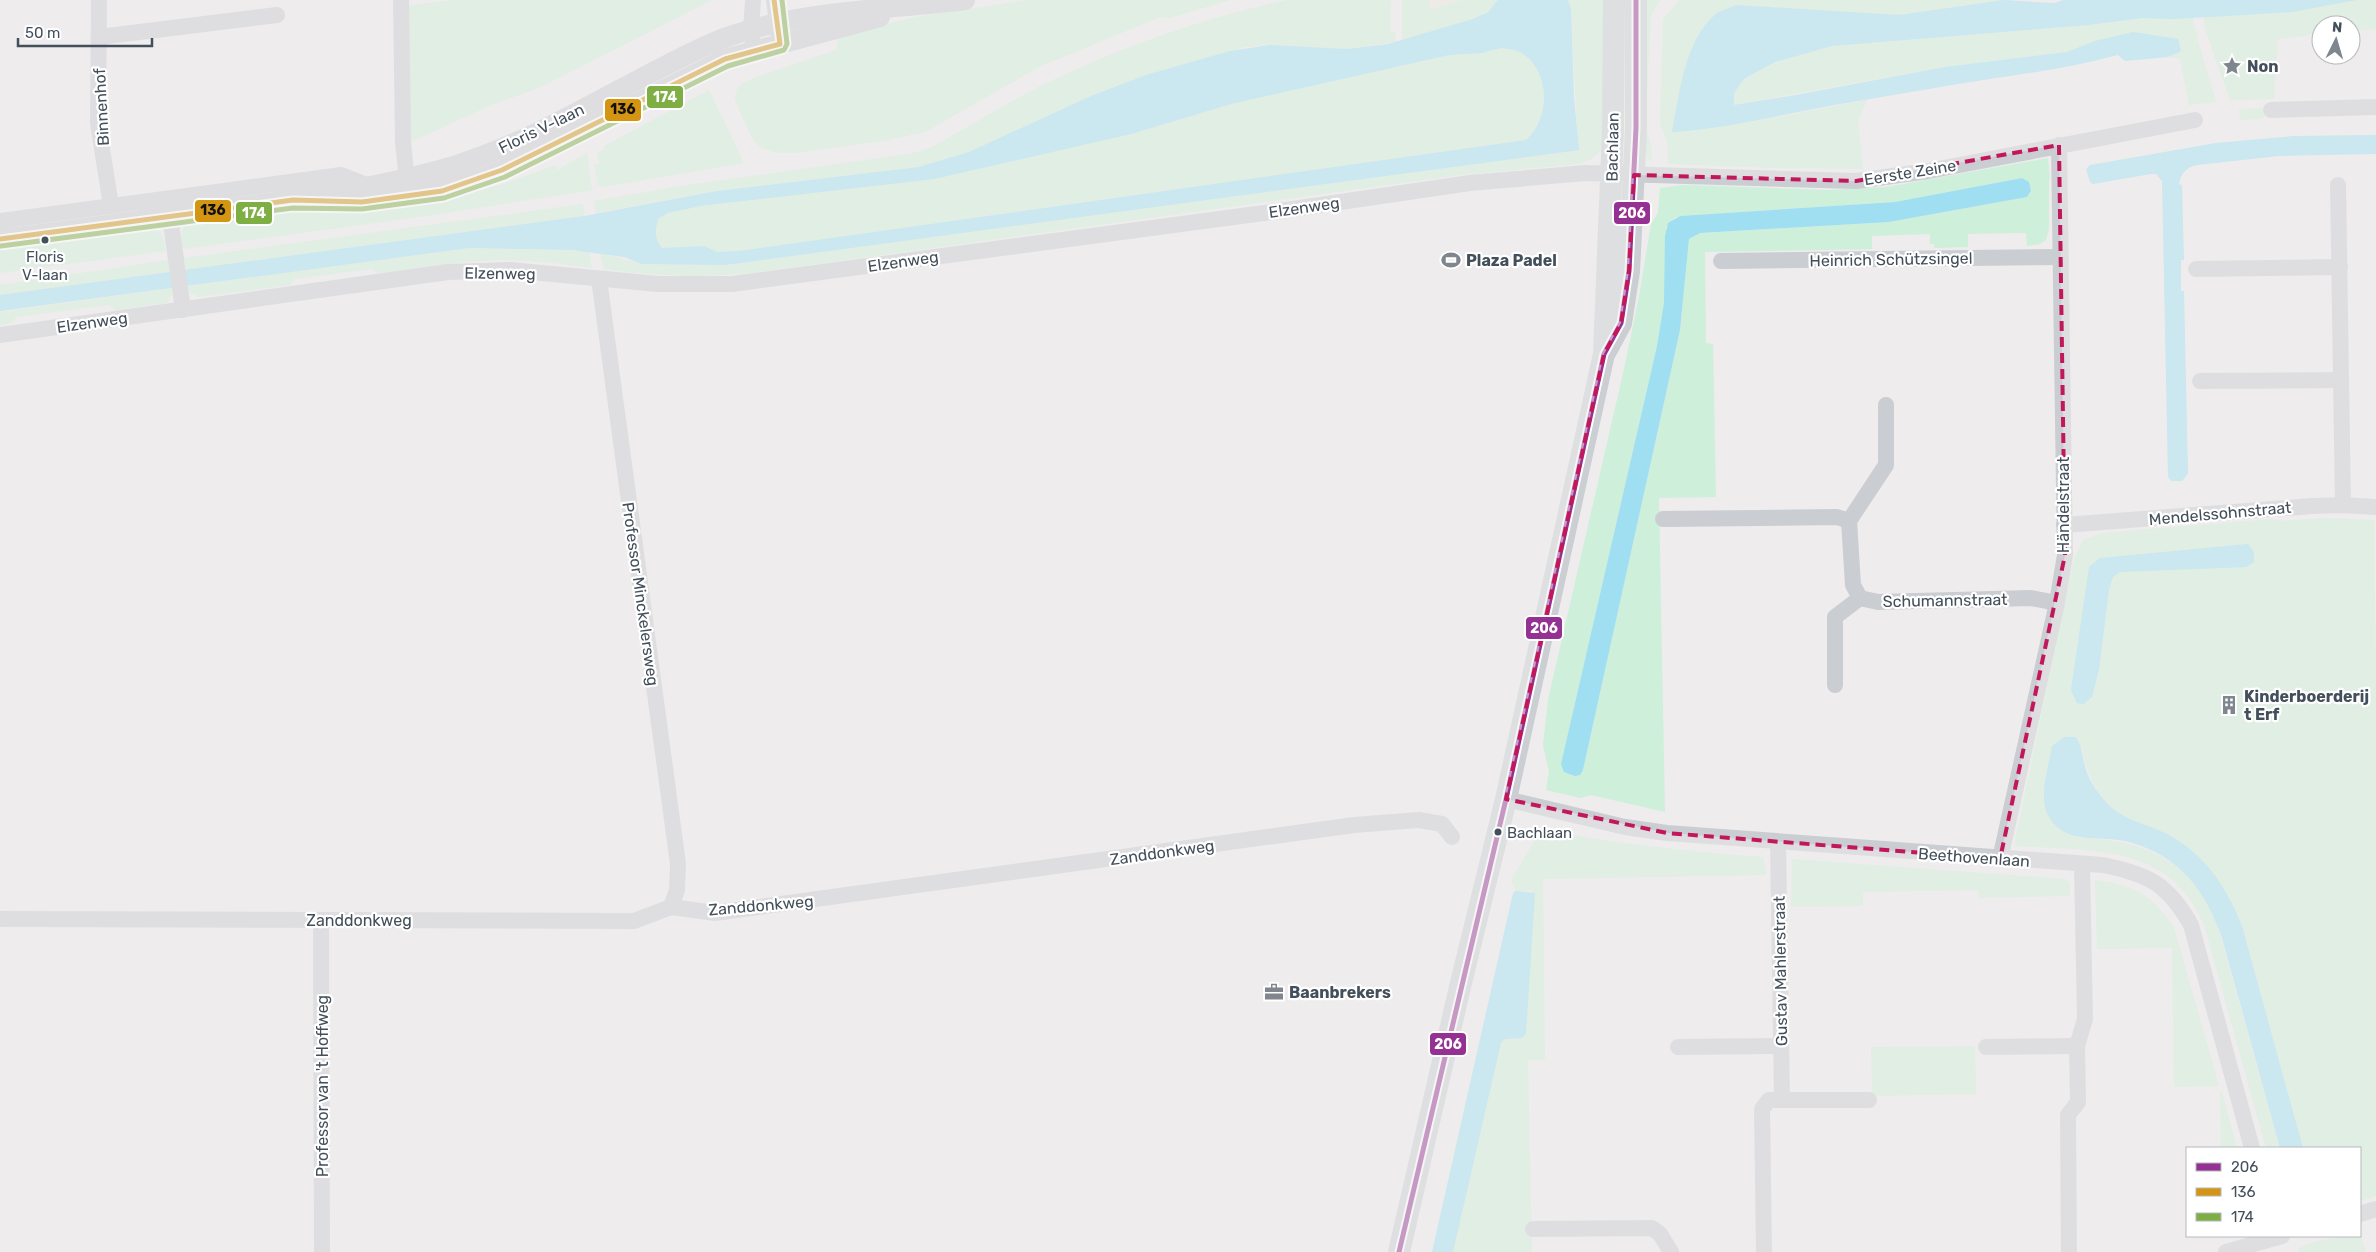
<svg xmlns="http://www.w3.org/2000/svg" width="2376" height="1252" font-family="Rubik,sans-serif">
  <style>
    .green { fill: #ceefda; fill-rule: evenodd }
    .sand { fill: #eee8df }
    .water { fill: #9fdff1; fill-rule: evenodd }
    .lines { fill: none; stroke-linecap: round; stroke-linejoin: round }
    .minor { stroke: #cacdd1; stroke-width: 16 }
    .tertiary { stroke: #cacdd1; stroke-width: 20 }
    .secondary { stroke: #cbced2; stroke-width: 22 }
    .bus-1-casing { stroke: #fff; stroke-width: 9 }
    .bus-2-casing { stroke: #fff; stroke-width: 9 }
    .bus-3-casing { stroke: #fff; stroke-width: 9 }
    .bus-1 { stroke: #953192; stroke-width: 5 }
    .bus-2 { stroke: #d39512; stroke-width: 5 }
    .bus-3 { stroke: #7eae44; stroke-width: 5 }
    .marked { fill: none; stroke: #c2185b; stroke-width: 4; stroke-dasharray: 10 6; stroke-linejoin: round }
    .bus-dot { fill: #434f5a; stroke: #fff; stroke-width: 2 }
    .labels { text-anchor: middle; stroke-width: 4.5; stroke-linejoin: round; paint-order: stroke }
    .bus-label { font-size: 15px; fill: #434f5a; stroke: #fff }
    .poi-label { font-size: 16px; font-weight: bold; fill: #434f5a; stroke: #fff; text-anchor: start }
    .street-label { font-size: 16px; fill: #434f5a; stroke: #fff }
    .line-badge { stroke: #fff; stroke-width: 2 }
    .badge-label { font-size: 14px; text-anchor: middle; font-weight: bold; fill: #fff }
    .pale-badge-label { font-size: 14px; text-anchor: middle; font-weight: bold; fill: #111 }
  </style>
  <rect width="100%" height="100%" fill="#eeecec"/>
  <g class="green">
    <polygon points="453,0 712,0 539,88 491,105 411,142 405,6"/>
    <polygon points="1028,0 1231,0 1169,18 1160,17 1039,67 925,132 883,141 795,153 776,153 762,148 753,140 739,110 735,99 736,91 741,84 756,77 836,50 839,37 915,17"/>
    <path d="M1287,0H1391L1390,31L1395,32L1396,42L1347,49L1270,45L1245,47L1146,75L1091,96L969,152L919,167L717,191L596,213L594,201L693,184L909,154L930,148C971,126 1011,100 1053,80C1128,45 1206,17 1287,0Z"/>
    <path d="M1402,0H1428L1431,9L1462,0H1498C1484,23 1428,33 1402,40Z"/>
    <path d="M1568,0H1605V148L1591,159L1578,164L1460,175L752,273C703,277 653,277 604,269L600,253L641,264L725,265L1578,150L1571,9Z"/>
    <polygon points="1645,0 1660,0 1651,16 1645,127 1651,145 1652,163 1644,152"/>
    <path d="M1680,0H2004L1899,15L1737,5L1672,131C1738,128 1802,111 1867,100L1858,121L1863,169L1774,168L1668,164L1667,141L1660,124L1663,19Z"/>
    <polygon points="2357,0 2376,0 2376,29 2351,31 2351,25 2321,25 2321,34 2278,39 2274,99 2230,100 2205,29 2203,16 2292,12"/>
    <path d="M2193,17C2198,47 2208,72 2216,102L2189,105L2180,59L2168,57L2180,51L2095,41L2067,52L1945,67L1734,105V93L1744,80L1775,62L1832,46L2088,25L2143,18Z"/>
    <path d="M1501,48C1507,49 1515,49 1520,52C1551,70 1552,118 1526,140L739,251L717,252L704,246L662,248C654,238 655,231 658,219C677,207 701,206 723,204L1131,134L1231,104L1449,55L1482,53Z"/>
    <polygon points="709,90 744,163 604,187 598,185 594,165 600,164 597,153 605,149 604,146"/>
    <polygon points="2269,107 2270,113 2259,119 2240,120 2239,110"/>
    <path d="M587,153L592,190L427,216L184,249C180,239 180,234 185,225L298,208L369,207L470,192L503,184L556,165L557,170Z"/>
    <path d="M2048,158L2050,179H2049V229L2046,240L2040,244L2027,246L2026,233L1968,234V247L1934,248V244H1930V234L1872,236V249L1705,252L1706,343L1713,344L1716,497L1659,498L1665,812L1591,795L1580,798L1546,790L1549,771L1543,745L1548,700L1624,369L1639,297L1651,224L1658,213L1660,188L1683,185L1827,190L1887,187ZM2022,178L2029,182L2031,192L2027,197L1889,222L1700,233L1689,239L1680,330L1583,770L1561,764L1657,346L1663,314L1666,276V228L1674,218L1680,216L1895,202Z"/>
    <polygon points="583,204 584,216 187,270 184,258"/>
    <polygon points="154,229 162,234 166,251 0,273 0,250"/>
    <path d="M469,248L589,251L592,268C560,264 528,259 496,260C457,261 417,269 378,274L372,269L294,279L291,285L199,297L189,292L188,286Z"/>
    <polygon points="168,260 169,272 0,295 0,285"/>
    <polygon points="172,288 173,294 166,303 115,310 110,305 16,317 12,323 0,325 0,312"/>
    <path d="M2325,518L2374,520L2376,680V1196L2360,1201V1148H2303L2242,926C2228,892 2211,862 2179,842C2165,832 2149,829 2134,822C2103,808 2086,778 2082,746L2077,837C2142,841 2180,854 2214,913L2280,1148H2266L2205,928C2172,842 2091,851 2014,846L2074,558L2083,540L2102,533L2271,519L2279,521Z"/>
    <path d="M1537,828C1613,844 1686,851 1763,857L1766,875L1543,879L1545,1060H1528L1532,1252H1453L1501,1043L1505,1039L1522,1038L1526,1033L1532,891H1516L1511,880L1535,840Z"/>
    <polygon points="1792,859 2066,879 2070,884 2070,896 1979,898 1978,890 1863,892 1863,906 1791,907"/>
    <path d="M2095,880C2134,885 2153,895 2174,928L2219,1086L2174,1087L2172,948L2097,949Z"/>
    <polygon points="1975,1046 1976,1094 1872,1096 1871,1047"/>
    <polygon points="2220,1092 2222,1092 2237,1148 2221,1148"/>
    <path d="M2360,1233L2366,1252H2298L2300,1247C2319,1240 2339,1236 2360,1236Z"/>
  </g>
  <polygon class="sand" points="1428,0 1462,0 1430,9"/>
  <g class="water">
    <path d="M1498,0H1568L1571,9L1574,98L1579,150L725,265L641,264L624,257L572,250L469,248L0,311V295L584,216L717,191L919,167L969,152L1091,96L1146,75L1230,51L1270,45L1347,49L1388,44L1473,19L1488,12ZM1501,48C1507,49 1515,49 1520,52C1551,70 1551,118 1526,140L739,251L717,252L704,246L662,248C654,238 655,231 658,219L668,213L700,206L934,179L1131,134L1231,104L1449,55L1482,53Z"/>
    <path d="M2004,0L2055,3L2063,0H2357L2292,12L2174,19L2143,18L2088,25L1832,46L1775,62L1744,79L1734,93V105L1796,95L1945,67L2067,52L2095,41L2133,32L2178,39L2181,51L2168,57L2125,61L2118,55C2055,72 1988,78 1923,90C1883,97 1843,103 1803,111C1759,120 1717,129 1672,132C1679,95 1685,39 1716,14C1721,10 1730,8 1737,5L1899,15Z"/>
    <path d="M2376,135V154L2279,156L2197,165C2186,167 2181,174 2179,184L2182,185L2184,260H2181V291H2184L2188,474L2182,481H2171L2168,477L2162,181L2156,174H2151L2093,184L2090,182L2086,169L2090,165L2216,143L2293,136Z"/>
    <polygon points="2022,178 2029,182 2031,191 2027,197 1889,222 1700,233 1689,239 1680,330 1583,770 1580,775 1575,776 1564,772 1561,764 1657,346 1664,303 1665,236 1668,223 1680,216 1895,202"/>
    <polygon points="2248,544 2254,552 2254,562 2246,567 2120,572 2113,577 2109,589 2099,669 2092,697 2083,704 2077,703 2071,690 2089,567 2100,558"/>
    <path d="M2064,737H2076C2082,747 2082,755 2085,766C2088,780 2101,798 2111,807C2125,819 2140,823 2156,829C2201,848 2225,883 2242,926L2303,1148H2280L2222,938C2206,891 2180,856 2129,842C2100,834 2063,847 2047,813C2039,795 2049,765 2052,746Z"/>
    <polygon points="1516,891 1535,893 1526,1033 1522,1038 1505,1039 1501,1043 1453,1252 1432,1252 1513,893"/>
  </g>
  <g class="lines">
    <g class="minor">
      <polyline points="99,0 98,123 111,206"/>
      <polyline points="401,0 403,142 408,190"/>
      <polyline points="753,0 751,29 754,51"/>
      <polyline points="774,0 780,44"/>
      <polyline points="99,37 277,15"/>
      <polyline points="2271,110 2376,107"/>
      <polyline points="2338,185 2343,505"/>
      <polyline points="170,216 183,310"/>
      <polyline points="0,221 341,175 369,186"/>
      <polyline points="1721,261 2061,257"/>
      <polyline points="2196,269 2340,267"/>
      <polyline points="599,279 678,864 677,890 671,907"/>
      <polyline points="0,335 448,272 510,270 658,284 732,284 1272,212 1470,183 1586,173 1856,181 1928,171 2195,120"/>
      <polyline points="2200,381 2341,380"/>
      <polyline points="1663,519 1837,517 1849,521"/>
      <polyline points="1849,521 1853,585 1860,598 1878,602 2031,598 2057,603"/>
      <polyline points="1849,521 1886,465 1886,405"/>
      <polyline points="2064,525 2312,506 2343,505 2376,507"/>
      <polyline points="1835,685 1835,617 1860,598"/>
      <path d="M1506,799L1625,827L1667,833L2103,865C2148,874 2168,884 2191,925L2252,1148"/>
      <polyline points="1778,842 1782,1100"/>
      <polyline points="2000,859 2057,603 2065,555 2059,145"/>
      <polyline points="0,919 634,921 671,907 715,913 1354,825 1419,820 1442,824 1452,837"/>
      <polyline points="321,920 322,1252"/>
      <polyline points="1678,1047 1781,1046"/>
      <polyline points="1986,1047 2077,1046"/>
      <polyline points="2360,1214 2376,1209"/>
      <polyline points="1533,1229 1652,1228 1660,1234 1671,1252"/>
      <polyline points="1764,1252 1762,1109 1769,1100 1869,1100"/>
      <polyline points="2069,1252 2068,1115 2078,1102 2077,1046 2085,1019 2082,864"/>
      <polyline points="2226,1252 2282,1236"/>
    </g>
    <g class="tertiary">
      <path d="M330,202C393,202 444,193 502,170L725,59L880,17"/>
      <path d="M0,239C67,231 133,221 200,212C285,201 371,190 453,166C522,145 586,107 649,74C675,61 700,47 727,37C804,10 885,10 965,0"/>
    </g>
    <g class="secondary">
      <polyline points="1606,351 1621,323 1629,271 1636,128 1636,0"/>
      <polyline points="1399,1252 1460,987 1506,799 1604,354 1613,129 1614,0"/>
    </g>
    <g class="bus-1-casing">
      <polyline id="bus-1" points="1399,1252 1506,799 1604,354 1621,323 1629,271 1636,128 1636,0"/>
    </g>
    <g class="bus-2-casing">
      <polyline id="bus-2" points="0,239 293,200 362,202 442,191 502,170 725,59 780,44 774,0"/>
    </g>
    <g class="bus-3-casing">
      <polyline id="bus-3" points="1,246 293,208 362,209 444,198 505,177 728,66 784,50 787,44 782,0"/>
    </g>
    <use href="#bus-1" class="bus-1"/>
    <use href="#bus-2" class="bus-2"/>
    <use href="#bus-3" class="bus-3"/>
  </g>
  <path d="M0 0H2376V1252H0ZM2059,145L2065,555L2000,859L1667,833L1506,799L1604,354L1621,323L1629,271L1634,175L1856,181Z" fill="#eeecec" fill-opacity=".55" fill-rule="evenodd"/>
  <path class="marked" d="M2059,145L2065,555L2000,859L1667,833L1506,799L1604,354L1621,323L1629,271L1634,175L1856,181Z"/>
  <defs>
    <g id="sight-bare" transform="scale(1.5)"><path d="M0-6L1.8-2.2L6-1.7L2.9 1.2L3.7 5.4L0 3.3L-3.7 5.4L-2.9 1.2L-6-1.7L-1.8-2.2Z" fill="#7f868d" stroke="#fff" stroke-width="2.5" paint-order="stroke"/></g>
    <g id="stadium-bare" transform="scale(1.5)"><path d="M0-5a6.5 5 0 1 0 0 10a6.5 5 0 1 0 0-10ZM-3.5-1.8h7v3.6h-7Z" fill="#7f868d" stroke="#fff" stroke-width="2.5" paint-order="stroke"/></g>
    <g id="building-bare" transform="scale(1.5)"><path d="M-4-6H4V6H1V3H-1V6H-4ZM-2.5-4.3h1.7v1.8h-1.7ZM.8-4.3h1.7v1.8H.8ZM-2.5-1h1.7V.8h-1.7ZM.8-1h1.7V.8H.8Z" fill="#7f868d" stroke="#fff" stroke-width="2.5" paint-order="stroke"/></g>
    <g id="office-bare" transform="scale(1.5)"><path d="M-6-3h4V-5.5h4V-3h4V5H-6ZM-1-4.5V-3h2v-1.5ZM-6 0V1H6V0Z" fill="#7f868d" stroke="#fff" stroke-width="2.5" paint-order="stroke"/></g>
  </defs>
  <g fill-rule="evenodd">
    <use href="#sight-bare" x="2232" y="66"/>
    <use href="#stadium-bare" x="1451" y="260"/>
    <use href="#building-bare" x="2229" y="705"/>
    <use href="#office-bare" x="1274" y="992"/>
  </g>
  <g class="bus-dot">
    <circle cx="45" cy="240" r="4.5"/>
    <circle cx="1498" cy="832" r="4.5"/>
  </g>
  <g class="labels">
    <g class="bus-label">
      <text x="45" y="262">Floris<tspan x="45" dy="18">V-laan</tspan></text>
      <text x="1507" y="838" text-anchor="start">Bachlaan</text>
    </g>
    <g class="poi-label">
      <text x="2247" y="72">Non</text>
      <text x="1466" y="266">Plaza Padel</text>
      <text x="2244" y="702">Kinderboerderij<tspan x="2244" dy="18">t Erf</tspan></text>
      <text x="1289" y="998">Baanbrekers</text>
    </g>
    <g class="street-label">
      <text transform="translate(101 107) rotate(-93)" y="6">Binnenhof</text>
      <text transform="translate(541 128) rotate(-26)" y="6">Floris V-laan</text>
      <text transform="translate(1612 147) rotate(-89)" y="6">Bachlaan</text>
      <text transform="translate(1910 172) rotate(-9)" y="6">Eerste Zeine</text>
      <text transform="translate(1304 207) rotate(-8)" y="6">Elzenweg</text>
      <text transform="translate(1891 259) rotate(-1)" y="6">Heinrich Schützsingel</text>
      <text transform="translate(903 261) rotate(-8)" y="6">Elzenweg</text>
      <text transform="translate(500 273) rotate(1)" y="6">Elzenweg</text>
      <text transform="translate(92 322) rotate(-8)" y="6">Elzenweg</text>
      <text transform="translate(2063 505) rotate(-90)" y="6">Händelstraat</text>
      <text transform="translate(2220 513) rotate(-5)" y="6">Mendelssohnstraat</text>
      <text transform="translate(641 594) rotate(82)" y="6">Professor Minckelersweg</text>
      <text transform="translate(1945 600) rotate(-1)" y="6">Schumannstraat</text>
      <text transform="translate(1162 852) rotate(-8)" y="6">Zanddonkweg</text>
      <text transform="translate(1974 857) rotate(4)" y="6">Beethovenlaan</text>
      <text transform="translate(761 905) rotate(-5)" y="6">Zanddonkweg</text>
      <text x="359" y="926">Zanddonkweg</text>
      <text transform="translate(1780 971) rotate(-91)" y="6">Gustav Mahlerstraat</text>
      <text transform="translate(322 1086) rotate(-90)" y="6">Professor van 't Hoffweg</text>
    </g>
  </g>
  <g class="line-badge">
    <rect x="646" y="85" width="38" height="24" rx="5" fill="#7eae44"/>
    <rect x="604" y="98" width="38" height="24" rx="5" fill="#d39512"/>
    <rect x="194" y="199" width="38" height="24" rx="5" fill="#d39512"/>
    <rect x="235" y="201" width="38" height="24" rx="5" fill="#7eae44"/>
    <rect x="1613" y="201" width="38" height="24" rx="5" fill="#953192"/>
    <rect x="1525" y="616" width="38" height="24" rx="5" fill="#953192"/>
    <rect x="1429" y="1032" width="38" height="24" rx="5" fill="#953192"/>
  </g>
  <g class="badge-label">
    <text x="665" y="102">174</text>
    <text x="254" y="218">174</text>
    <text x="1632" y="218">206</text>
    <text x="1544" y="633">206</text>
    <text x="1448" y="1049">206</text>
  </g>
  <g class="pale-badge-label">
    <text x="623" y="114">136</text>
    <text x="213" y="215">136</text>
  </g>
  <rect x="2186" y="1147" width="175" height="90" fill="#ffffff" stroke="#b4b9bd"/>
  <rect x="2196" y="1163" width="25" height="8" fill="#953192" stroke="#b4b9bd"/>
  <text x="2231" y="1172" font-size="15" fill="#434f5a">206</text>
  <rect x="2196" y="1188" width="25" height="8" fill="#d39512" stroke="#b4b9bd"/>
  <text x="2231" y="1197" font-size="15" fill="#434f5a">136</text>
  <rect x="2196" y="1213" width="25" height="8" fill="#7eae44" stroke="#b4b9bd"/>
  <text x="2231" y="1222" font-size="15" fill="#434f5a">174</text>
  <g transform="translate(2336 40) rotate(5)"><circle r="24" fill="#ffffff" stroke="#b4b9bd"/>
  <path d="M0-4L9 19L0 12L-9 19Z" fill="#7f868d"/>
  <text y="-8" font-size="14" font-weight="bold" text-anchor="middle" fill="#434f5a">N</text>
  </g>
  <path d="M18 38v8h134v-8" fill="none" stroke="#434f5a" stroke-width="2.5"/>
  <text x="25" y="38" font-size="15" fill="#434f5a" stroke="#ffffff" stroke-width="4" paint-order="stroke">50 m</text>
</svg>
